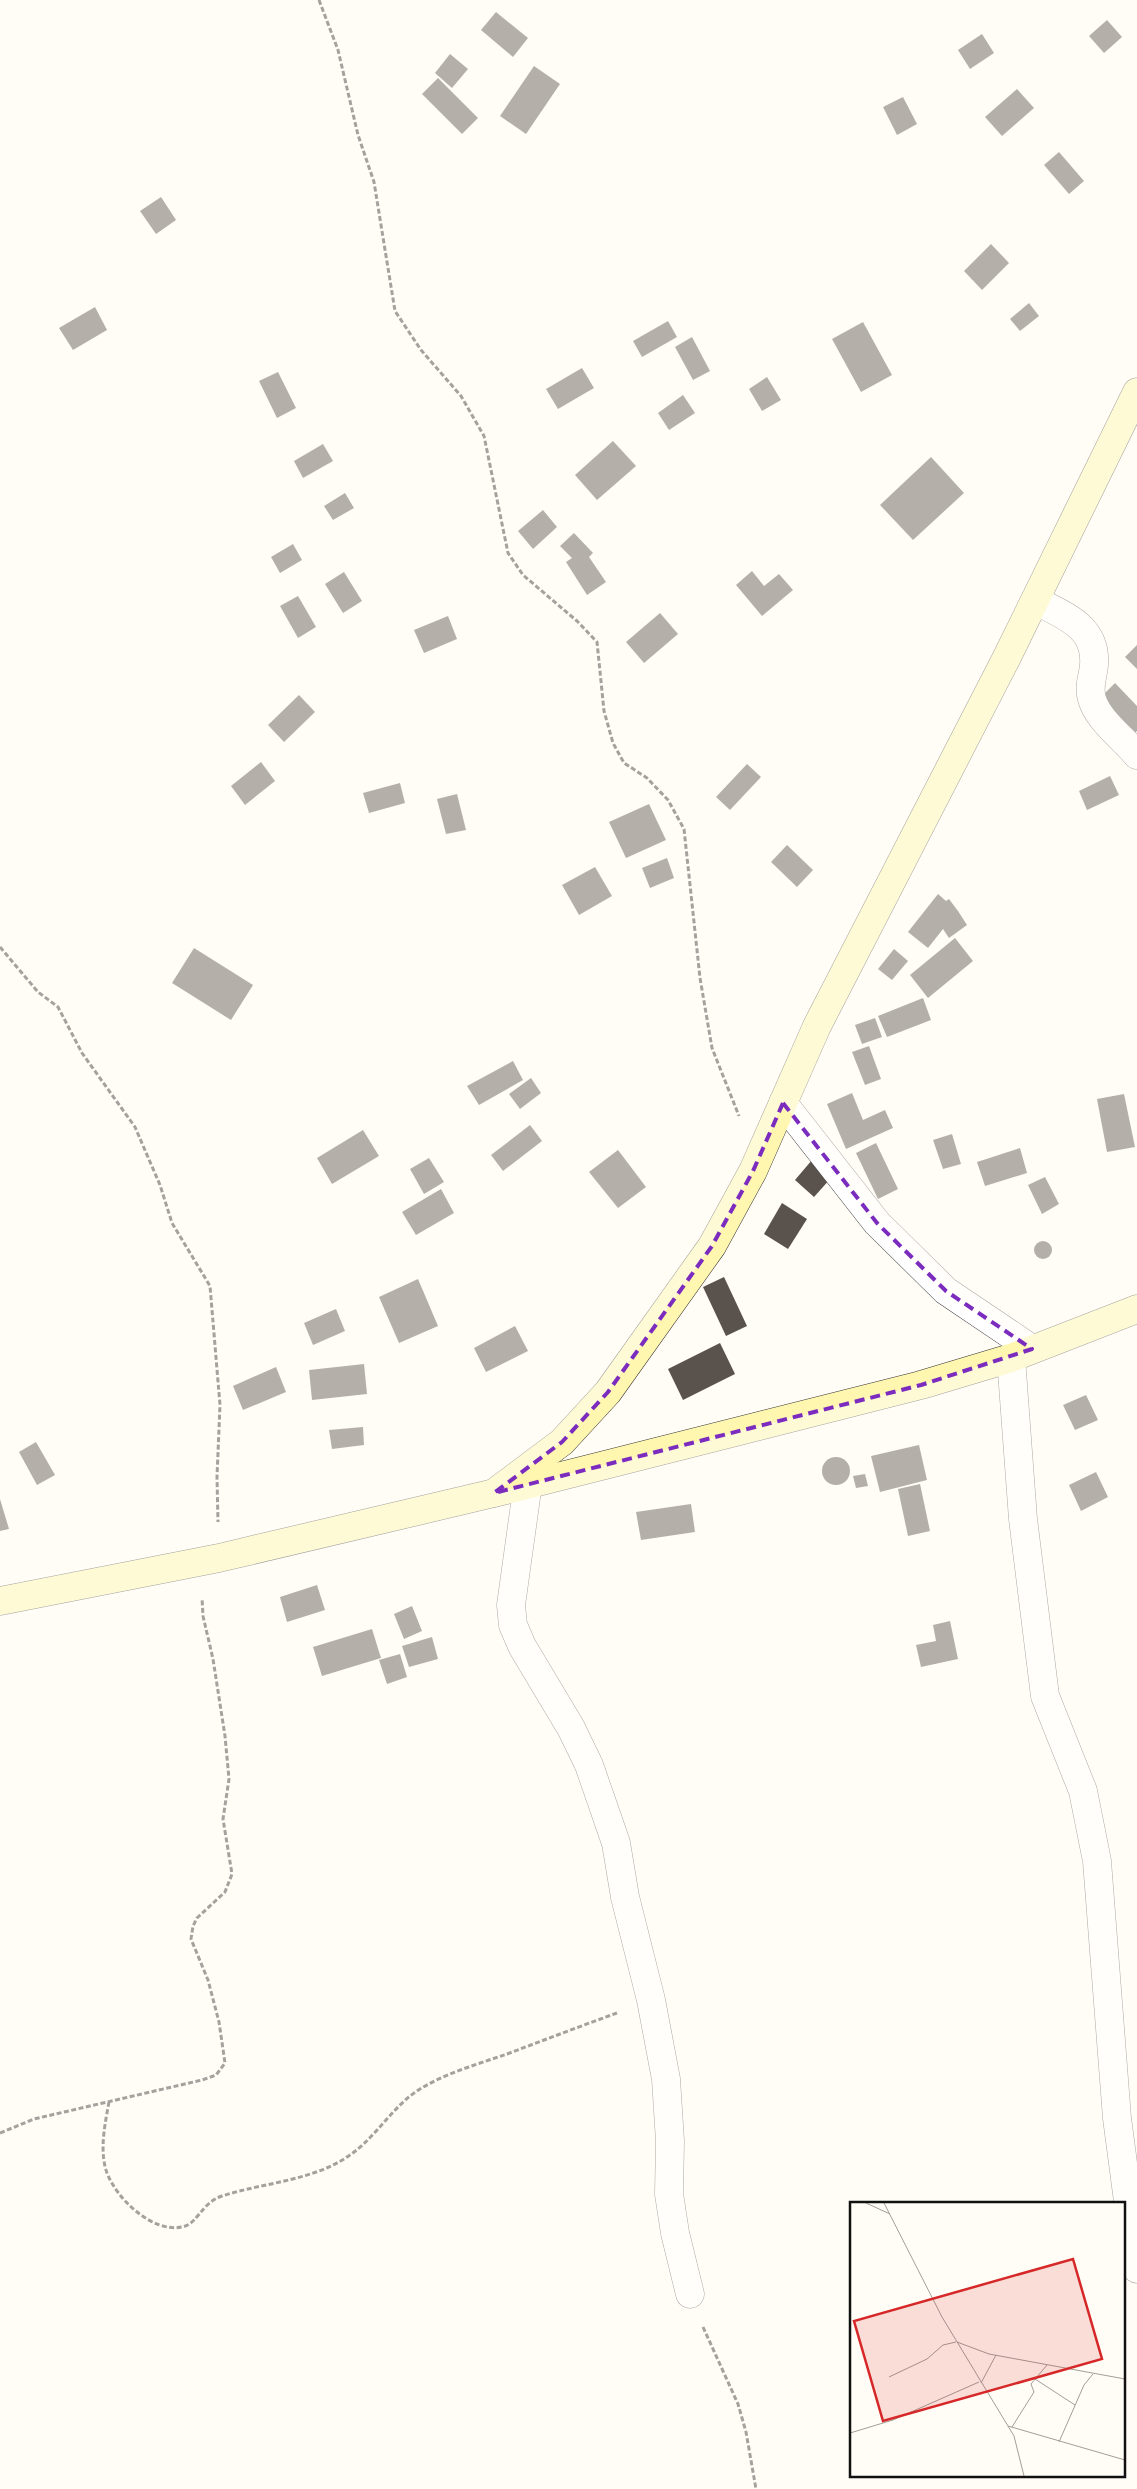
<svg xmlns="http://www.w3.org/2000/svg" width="1137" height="2489" font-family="'PT Serif',serif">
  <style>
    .building { fill: #5a524d }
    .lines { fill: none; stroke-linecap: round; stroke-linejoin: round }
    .street-casing { stroke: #444; stroke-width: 29 }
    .secondary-casing { stroke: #333; stroke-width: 29 }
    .path { stroke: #333; stroke-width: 3; stroke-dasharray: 5 2.5; stroke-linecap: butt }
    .street { stroke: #fff; stroke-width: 28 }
    .secondary { stroke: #fff6b0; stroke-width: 28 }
    .marked { fill: none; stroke: #7b2cbf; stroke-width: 4; stroke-dasharray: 10 6; stroke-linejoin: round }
    .inset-road { fill: none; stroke: #a09f9a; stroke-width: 1 }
    .view { fill: #d62828; fill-opacity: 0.15; stroke: #d62828; stroke-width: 2.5 }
    .inset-edge { fill: none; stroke: #111; stroke-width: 2.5 }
  </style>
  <rect width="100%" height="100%" fill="#fffdf5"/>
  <g class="building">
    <polygon points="496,12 528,38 513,57 481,30"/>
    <polygon points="1107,20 1122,37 1104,53 1089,36"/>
    <polygon points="982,34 994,53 970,69 958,50"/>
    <polygon points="450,54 468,69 452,88 435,73"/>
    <polygon points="534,66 560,84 526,134 500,116"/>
    <polygon points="438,78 478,118 462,134 422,94"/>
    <polygon points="1017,89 1034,108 1002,136 985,117"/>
    <polygon points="903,97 917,124 897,135 883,107"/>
    <polygon points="1059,152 1084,181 1069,194 1044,165"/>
    <polygon points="161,197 176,220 156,234 140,211"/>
    <polygon points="991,244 1009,263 982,290 964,271"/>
    <polygon points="1029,303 1039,316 1020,331 1010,319"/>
    <polygon points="95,307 107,330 73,350 59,328"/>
    <polygon points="668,321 677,337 642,357 633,341"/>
    <polygon points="863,322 892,375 861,392 832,339"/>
    <polygon points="692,337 710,371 693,380 675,347"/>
    <polygon points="582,368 594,388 558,409 546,389"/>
    <polygon points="278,372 296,408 277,418 259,381"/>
    <polygon points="767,377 781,400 762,411 749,389"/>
    <polygon points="683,395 695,413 669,430 658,413"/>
    <polygon points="613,441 636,466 597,500 575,475"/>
    <polygon points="323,444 333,461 303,478 294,461"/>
    <polygon points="931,457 964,493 913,540 880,505"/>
    <polygon points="345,493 354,508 333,520 324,506"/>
    <polygon points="543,510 557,527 533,549 518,531"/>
    <polygon points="574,533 593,553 589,557 606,582 587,595 566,562 572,558 560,546"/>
    <polygon points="293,544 302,560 280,573 271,557"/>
    <polygon points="752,571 764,586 779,574 793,590 762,616 736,585"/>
    <polygon points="344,572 362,601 343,613 325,584"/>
    <polygon points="298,596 316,627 298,638 280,606"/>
    <polygon points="660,613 678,634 644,663 626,642"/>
    <polygon points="448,616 457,639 424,653 414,630"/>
    <polygon points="1137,645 1137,669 1125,657"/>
    <polygon points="1115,683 1137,706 1137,731 1132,735 1098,700"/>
    <polygon points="299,695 315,712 284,742 268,725"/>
    <polygon points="261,762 275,781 245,805 231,786"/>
    <polygon points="747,764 761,777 730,810 716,797"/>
    <polygon points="1110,776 1119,795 1087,810 1079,791"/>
    <polygon points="400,783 405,803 369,813 363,793"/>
    <polygon points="457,794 466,830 446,834 437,799"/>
    <polygon points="649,804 666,840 626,858 609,822"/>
    <polygon points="787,845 813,870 797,887 771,862"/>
    <polygon points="667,858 674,878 650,888 642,868"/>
    <polygon points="595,867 612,896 579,915 562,885"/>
    <polygon points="938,894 946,901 949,899 958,911 967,925 949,938 943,929 928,948 908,932"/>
    <polygon points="955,938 973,961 928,998 910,975"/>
    <polygon points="194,948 253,985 231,1020 172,983"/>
    <polygon points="894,949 908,961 892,980 878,969"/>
    <polygon points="923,998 931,1020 887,1037 878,1016"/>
    <polygon points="875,1018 882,1037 862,1044 855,1025"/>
    <polygon points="869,1046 881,1079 865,1085 852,1052"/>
    <polygon points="513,1061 523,1080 479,1105 467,1086"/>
    <polygon points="531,1078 541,1093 520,1109 509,1094"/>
    <polygon points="852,1093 863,1120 885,1110 893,1128 846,1149 827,1104"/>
    <polygon points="1124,1094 1135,1147 1107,1152 1097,1099"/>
    <polygon points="530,1125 542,1141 503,1171 491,1155"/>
    <polygon points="363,1130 379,1156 332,1184 317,1158"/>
    <polygon points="952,1134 961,1164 943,1169 933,1140"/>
    <polygon points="876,1143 898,1189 878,1199 856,1153"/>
    <polygon points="1020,1148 1027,1173 985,1186 977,1162"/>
    <polygon points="618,1150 646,1187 618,1208 589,1172"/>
    <polygon points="429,1158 444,1182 424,1194 410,1169"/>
    <polygon points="812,1160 831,1178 814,1197 795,1180"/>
    <polygon points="1045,1177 1059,1204 1042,1214 1028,1185"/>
    <polygon points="441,1189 454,1213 416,1235 402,1212"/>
    <polygon points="782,1203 807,1219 788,1249 764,1234"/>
    <circle cx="1043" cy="1250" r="9"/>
    <polygon points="724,1277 747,1326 726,1336 703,1287"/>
    <polygon points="418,1279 438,1326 399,1343 379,1297"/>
    <polygon points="336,1309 345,1331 313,1345 304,1323"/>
    <polygon points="515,1326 528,1351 486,1372 474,1348"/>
    <polygon points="720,1343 735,1374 683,1400 668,1369"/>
    <polygon points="364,1364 367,1394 312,1400 309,1370"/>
    <polygon points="276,1367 286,1392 243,1410 233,1386"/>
    <polygon points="1086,1395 1098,1420 1075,1430 1063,1405"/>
    <polygon points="363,1427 364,1445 332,1449 329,1430"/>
    <polygon points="36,1442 55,1475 37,1485 19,1452"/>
    <polygon points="919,1445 927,1480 880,1492 871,1456"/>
    <circle cx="836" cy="1471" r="14"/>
    <polygon points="1096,1472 1108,1497 1081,1511 1069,1485"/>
    <polygon points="865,1474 868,1486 856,1488 853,1476"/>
    <polygon points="920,1484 930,1531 908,1536 898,1489"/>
    <polygon points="0,1499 9,1529 0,1531"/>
    <polygon points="691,1504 695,1532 641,1540 636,1512"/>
    <polygon points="317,1585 325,1610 287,1622 280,1597"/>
    <polygon points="412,1606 422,1631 404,1639 394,1614"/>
    <polygon points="950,1621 958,1659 921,1667 916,1645 936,1641 933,1625"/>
    <polygon points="372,1629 381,1658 322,1676 313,1647"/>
    <polygon points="432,1637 438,1659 409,1667 402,1646"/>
    <polygon points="400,1654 407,1677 387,1684 379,1660"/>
  </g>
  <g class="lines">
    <g class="street-casing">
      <g id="street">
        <path d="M1035,600C1064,616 1097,626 1094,665C1093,677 1088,686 1092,699C1098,720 1123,738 1137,755"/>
        <polyline points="783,1103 877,1223 946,1291 1032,1349"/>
        <polyline points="1011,1358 1023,1519 1045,1696 1083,1791 1097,1861 1117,2118 1137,2269"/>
        <polyline points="528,1483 511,1605 513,1625 522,1646 571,1728 589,1765 616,1843 625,1897 651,2000 666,2079 670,2141 669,2194 675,2233 690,2294"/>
      </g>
    </g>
    <g class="secondary-casing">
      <g id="secondary">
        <polyline points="494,1493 562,1442 608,1392 712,1246 753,1171 817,1026 1006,659 1137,392"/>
        <polyline points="0,1601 219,1558 494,1493 921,1385 1011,1358 1137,1309"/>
      </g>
    </g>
    <g class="path">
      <polyline points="319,0 338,50 358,135 374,182 395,311 421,350 461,396 484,436 508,553 523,575 577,621 597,642 604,711 613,743 624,763 647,778 668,800 684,829 700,978 712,1048 739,1116"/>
      <polyline points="0,947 38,992 58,1007 82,1053 135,1127 160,1185 172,1223 210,1286 220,1405 217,1477 218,1522"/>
      <path d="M109,2102C105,2124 99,2151 107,2173C117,2199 152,2233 182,2227C198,2224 201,2203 222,2196C265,2182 317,2181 354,2152C378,2134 394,2105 420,2089C446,2073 478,2064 507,2054C544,2040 581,2026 617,2013"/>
      <polyline points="0,2133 34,2119 202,2080 216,2075 225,2063 219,2022 208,1980 191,1939 193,1926 197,1918 225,1892 232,1874 223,1819 229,1779 225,1736 213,1659 203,1616 202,1598"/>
      <polyline points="703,2327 738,2404 746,2432 756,2489"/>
    </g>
    <use href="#street" class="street"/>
    <use href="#secondary" class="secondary"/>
  </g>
  <path d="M0 0H1137V2489H0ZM783,1103L877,1223L946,1291L1032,1349L921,1385L494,1493L562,1442L608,1392L712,1246L753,1171Z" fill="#fffdf5" fill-opacity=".55" fill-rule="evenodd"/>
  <path class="marked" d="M783,1103L877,1223L946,1291L1032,1349L921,1385L494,1493L562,1442L608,1392L712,1246L753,1171Z"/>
  <g transform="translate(850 2202)">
    <rect width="275" height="275" fill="#fffdf5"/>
    <path class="inset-road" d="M16,1L40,12M34,1L92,115L164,234L174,274M107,140L139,152L275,177M39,175L77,157L93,143L106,140M185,177L225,203M131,181L146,153M158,224L275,258M162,225L184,190L181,182L197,163M0,231L43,218L129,180M209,240L234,183L243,172"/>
    <path class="view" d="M223,57L252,157L33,219L4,119Z"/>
    <rect width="275" height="275" class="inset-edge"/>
  </g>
</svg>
